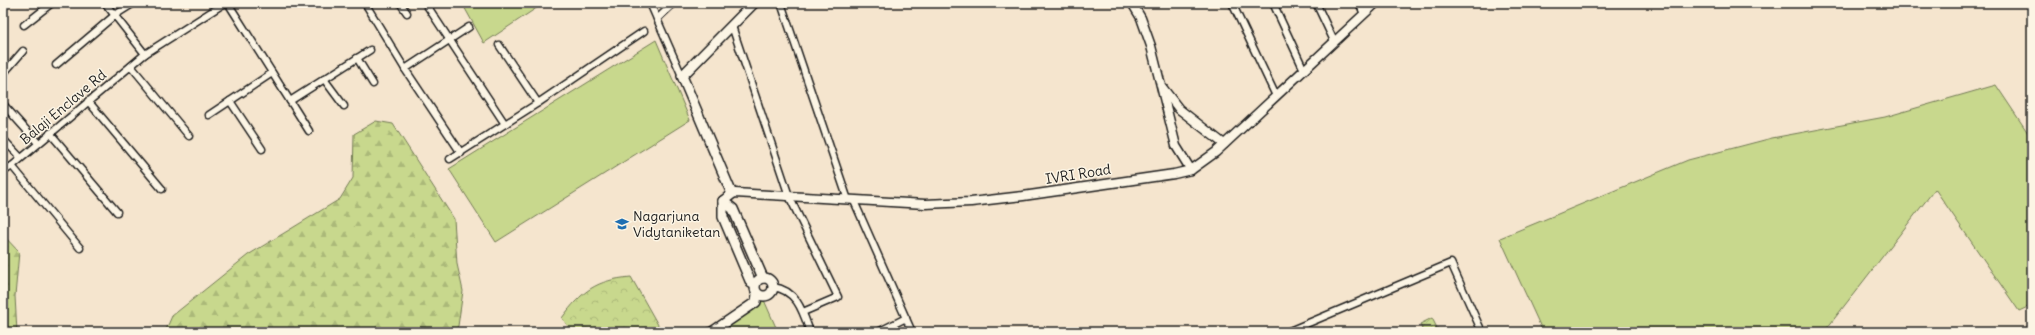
<svg xmlns="http://www.w3.org/2000/svg" width="2035" height="335" font-family="Delius,sans-serif">
  <style>
    .grass { fill: #c8d88d; stroke: #727a54 }
    .forest { fill: url(#forest-firs); stroke: #727a54 }
    .park { fill: url(#park-crowns); stroke: #727a54 }
    .garden { fill: url(#garden-furrows); stroke: #727a54 }
    .lines { fill: none; stroke-linecap: round; stroke-linejoin: round }
    .minor-casing { stroke: #1c1c1c; stroke-width: 9 }
    .tertiary-casing { stroke: #1c1c1c; stroke-width: 11 }
    .secondary-casing { stroke: #1c1c1c; stroke-width: 12 }
    .minor { stroke: #fcf5e5; stroke-width: 6 }
    .tertiary { stroke: #fcf5e5; stroke-width: 8 }
    .secondary { stroke: #fcf5e5; stroke-width: 9 }
    .labels { text-anchor: middle; stroke-width: 3; stroke-linejoin: round; paint-order: stroke }
    .street-label { font-size: 14px; fill: #1c1c1c; stroke: #fcf5e5 }
    .poi-label { font-size: 14px; fill: #1c1c1c; stroke: #fcf5e5; text-anchor: start }
  </style>
  <defs>
    <pattern id="forest-firs" width="22" height="20" patternUnits="userSpaceOnUse"><rect width="22" height="20" fill="#c8d88d"/><path d="M5 1l3.5 6h-7zM16 11l3.5 6h-7z" fill="#abb979"/></pattern>
    <pattern id="park-crowns" width="20" height="18" patternUnits="userSpaceOnUse"><rect width="20" height="18" fill="#c8d88d"/><path d="M2 6a3 3 0 1 1 6 0M12 15a3 3 0 1 1 6 0" fill="none" stroke="#abb979"/></pattern>
    <pattern id="garden-furrows" width="10" height="10" patternUnits="userSpaceOnUse"><rect width="10" height="10" fill="#c8d88d"/><path d="M-1 1l2-2M0 10L10 0M9 11l2-2" fill="none" stroke="#abb979"/></pattern>
  </defs>
  <rect width="100%" height="100%" fill="#f5e5ce"/>
  <filter id="ink" filterUnits="userSpaceOnUse"><feTurbulence type="fractalNoise" baseFrequency=".025" numOctaves="2"/><feDisplacementMap in="SourceGraphic" scale="8" xChannelSelector="R" yChannelSelector="G"/><feConvolveMatrix kernelMatrix="1 2 1 2 8 2 1 2 1" color-interpolation-filters="sRGB"/></filter>
  <g filter="url(#ink)">
    <g class="grass">
      <polygon points="462,3 544,3 484,43"/>
      <polygon points="656,40 690,120 496,242 449,169"/>
      <polygon points="1996,85 2032,139 2032,305 2019,311 1935,189 1824,332 1543,332 1500,238 1688,160 1772,138 1885,117"/>
      <polygon points="764,300 778,332 718,332"/>
    </g>
    <g class="forest">
      <polygon points="376,121 393,124 454,219 457,264 463,291 458,326 452,332 165,332 172,316 248,255 340,199 353,178 354,134"/>
      <polygon points="3,235 19,252 15,296 17,332 3,332"/>
    </g>
    <path class="park" d="M631,277L662,332H572L562,318C582,291 596,280 631,277Z"/>
    <polygon class="garden" points="1432,318 1439,332 1423,332 1420,324"/>
    <g class="lines">
      <g class="minor-casing">
        <g id="minor">
          <polyline points="228,3 309,131"/>
          <polyline points="365,3 405,69 469,27"/>
          <polyline points="400,3 407,13"/>
          <polyline points="650,3 682,76"/>
          <polyline points="781,3 848,200"/>
          <polyline points="1232,3 1276,96"/>
          <polyline points="1273,3 1304,70"/>
          <polyline points="1316,3 1334,41"/>
          <polyline points="1359,3 1364,14"/>
          <polyline points="426,4 505,124"/>
          <polyline points="657,19 674,3"/>
          <polyline points="24,25 52,3"/>
          <polyline points="732,26 789,196 838,297 803,312"/>
          <polyline points="499,45 538,103"/>
          <polyline points="145,54 225,3"/>
          <polyline points="357,58 373,84"/>
          <polyline points="56,65 115,15 134,3"/>
          <polyline points="131,66 189,136"/>
          <polyline points="405,69 461,153"/>
          <polyline points="3,74 23,51"/>
          <polyline points="324,79 344,106"/>
          <polyline points="88,101 162,189"/>
          <polyline points="230,101 262,149"/>
          <polyline points="290,101 370,50"/>
          <polyline points="3,104 38,143"/>
          <polyline points="209,115 272,73"/>
          <polyline points="50,133 117,212"/>
          <polyline points="3,139 21,158"/>
          <polyline points="450,159 538,103 644,31"/>
          <polyline points="3,172 12,166"/>
          <polyline points="854,201 912,332"/>
          <polyline points="80,248 12,166 145,54 105,3"/>
          <path d="M773,287C797,290 803,312 810,332"/>
          <polyline points="878,332 906,318"/>
          <polyline points="1287,332 1451,263 1482,332"/>
        </g>
      </g>
      <g class="tertiary-casing">
        <g id="tertiary">
          <polyline points="1132,3 1141,18 1151,46 1176,146 1191,170"/>
          <polyline points="1162,87 1179,109 1224,144"/>
          <polyline points="732,194 735,193 925,204 971,202 1023,196 1174,174 1191,170 1216,152 1376,3"/>
        </g>
      </g>
      <g class="secondary-casing">
        <g id="secondary">
          <polyline points="754,3 682,76 732,194 723,201 723,217 751,283 755,285"/>
          <polyline points="723,201 733,209 763,278"/>
          <circle cx="764" cy="287" r="9"/>
          <polyline points="712,332 756,302 757,294"/>
        </g>
      </g>
      <use href="#minor" class="minor"/>
      <use href="#tertiary" class="tertiary"/>
      <use href="#secondary" class="secondary"/>
    </g>
  </g>
  <defs>
    <g id="school-bare" transform="scale(1.08)"><path d="M0-5L7-2L0 1L-7-2ZM-4 1L0 2.5L4 1V4Q0 6-4 4Z" fill="#1f6fb2" stroke="#fcf5e5" stroke-width="2.5" paint-order="stroke"/></g>
  </defs>
  <g fill-rule="evenodd">
    <use href="#school-bare" x="622" y="224"/>
  </g>
  <g class="labels">
    <g class="street-label">
      <text transform="translate(63 107) rotate(-40)" y="5">Balaji Enclave Rd</text>
      <text transform="translate(1078 174) rotate(-9)" y="5">IVRI Road</text>
    </g>
    <g class="poi-label">
      <text x="633" y="221">Nagarjuna<tspan x="633" dy="16">Vidytaniketan</tspan></text>
    </g>
  </g>
  <rect width="2035" height="335" fill="none" stroke="#fcf5e5" stroke-width="16"/>
  <rect x="8" y="8" width="2019" height="319" fill="none" stroke="#1c1c1c" stroke-width="1.5" filter="url(#ink)"/>
</svg>
